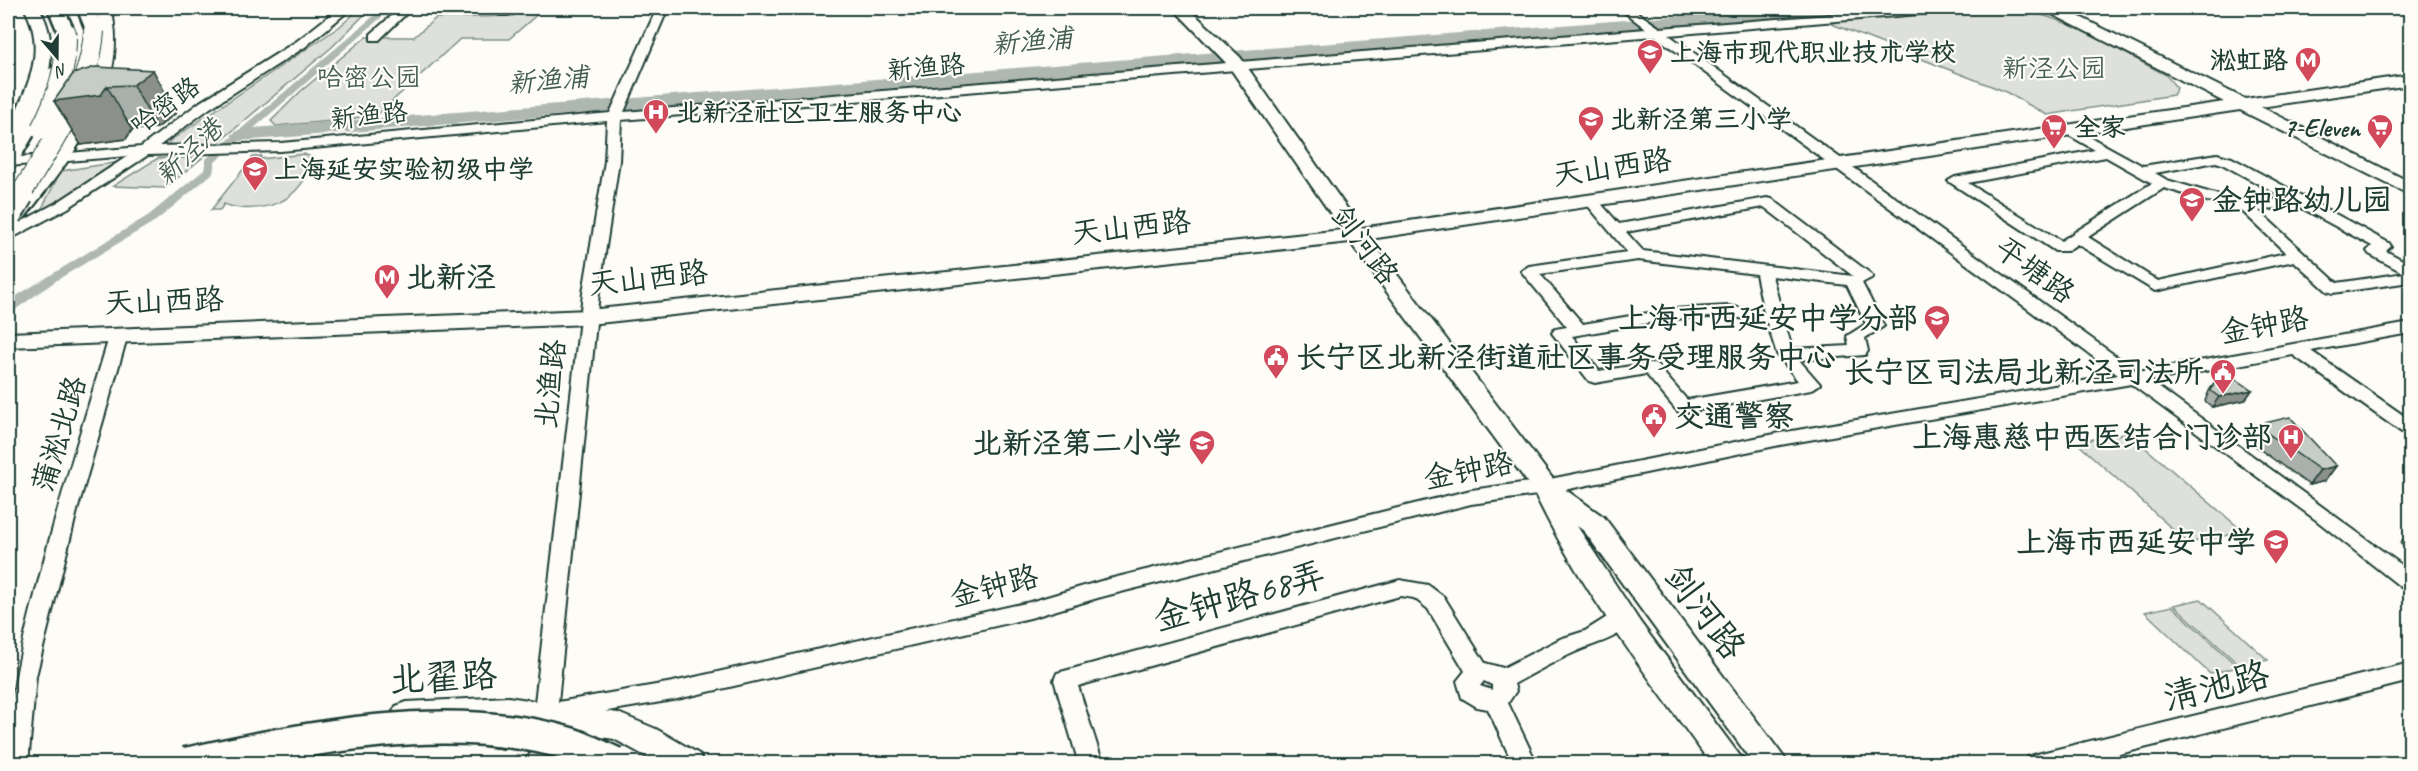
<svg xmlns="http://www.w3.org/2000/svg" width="2418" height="771" font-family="Caveat,'LXGW WenKai TC',sans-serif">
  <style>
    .green { fill: #dde0db; stroke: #7e8e88; stroke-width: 1.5 }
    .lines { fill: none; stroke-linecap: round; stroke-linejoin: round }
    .canal { fill: #aeb8b1; fill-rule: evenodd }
    .river { fill: #aeb8b1; fill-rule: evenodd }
    .minor-casing { stroke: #1f3d34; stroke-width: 4 }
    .major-casing { stroke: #1f3d34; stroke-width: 4 }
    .highway-casing { stroke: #1f3d34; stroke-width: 5 }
    .minor { fill: #fdfcf7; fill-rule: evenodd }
    .major { fill: #fdfcf7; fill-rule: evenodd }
    .highway { fill: #fdfcf7; fill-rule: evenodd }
    .highway-bridge-far2-casing { stroke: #1f3d34; stroke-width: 22; stroke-linecap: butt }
    .highway-bridge-far1-casing { stroke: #1f3d34; stroke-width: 30; stroke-linecap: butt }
    .highway-bridge-casing { stroke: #1f3d34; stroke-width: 37; stroke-linecap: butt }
    .highway-bridge-far2 { stroke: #fdfcf7; stroke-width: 20 }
    .highway-bridge-far1 { stroke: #fdfcf7; stroke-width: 26 }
    .highway-bridge { stroke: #fdfcf7; stroke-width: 32 }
    .wall { fill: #aab0ab; stroke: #1f3d34; stroke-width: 1.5 }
    .shaded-wall { fill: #8b908b; stroke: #1f3d34; stroke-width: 1.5 }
    .building { fill: #c6cdc7; stroke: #1f3d34; stroke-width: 1.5 }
    .labels { text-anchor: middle; stroke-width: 4.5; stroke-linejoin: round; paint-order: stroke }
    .far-poi-label { font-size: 26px; font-weight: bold; fill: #1f3d34; stroke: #fdfcf7; text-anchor: start }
    .far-street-label { font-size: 26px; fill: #1f3d34; stroke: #fdfcf7 }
    .far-park-label { font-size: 26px; fill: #455e55; stroke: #fdfcf7 }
    .far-water-label { font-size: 27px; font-style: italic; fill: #435c53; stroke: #fdfcf7 }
    .street-label { font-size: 30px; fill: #1f3d34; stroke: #fdfcf7 }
    .poi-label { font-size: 30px; font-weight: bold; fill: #1f3d34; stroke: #fdfcf7; text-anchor: end }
    .near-street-label { font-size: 36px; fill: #1f3d34; stroke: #fdfcf7 }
  </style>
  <rect width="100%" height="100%" fill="#fdfcf7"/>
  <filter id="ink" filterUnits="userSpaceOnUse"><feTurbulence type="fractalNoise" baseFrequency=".0167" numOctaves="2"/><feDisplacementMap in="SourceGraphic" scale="12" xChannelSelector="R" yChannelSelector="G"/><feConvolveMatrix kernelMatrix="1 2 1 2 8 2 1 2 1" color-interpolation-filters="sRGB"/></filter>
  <g filter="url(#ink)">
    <g class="green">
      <polygon points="361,8 371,8 332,47 218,143 171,146 168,142 339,27"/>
      <path d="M1994,8C2056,7 2112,48 2166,75L2177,88L2173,95L2047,115L2004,91L1824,21Z"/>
      <polygon points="522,9 541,11 509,39 460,39 379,113 346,120 285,125 276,126 271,121 301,91 366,37 414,37 436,18 513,16"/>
      <path d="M304,154L318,160C310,171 302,186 292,194C276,209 244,212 224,204L220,210H211L253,157L261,156L260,159Z"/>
      <polygon points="158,158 202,158 165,188 113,186"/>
      <polygon points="126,161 38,216 61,171"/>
      <polygon points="2128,433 2244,532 2188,543 2076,442"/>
      <polygon points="2201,599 2268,660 2240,666 2174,605"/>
      <polygon points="2172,606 2238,667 2210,674 2145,612"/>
    </g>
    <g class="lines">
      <polygon class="canal" points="383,8 392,8 215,162 213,173 157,220 57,280 12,312 8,313 8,303 18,295 149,215 204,170 206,159"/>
      <polygon class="river" points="1778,8 1838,8 1830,13 240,141 231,135 240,129"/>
      <g class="minor-casing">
        <g id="minor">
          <path d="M339,8H352L305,47L210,108L159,146L281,143L610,113L657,8H668L624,112L1646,29L1619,8H1631L1660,28L1918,8H1960L1955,11L1669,35L2138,372L2410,323V333L2311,351L2410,420V435L2403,433L2293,355L2150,381L2410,571V590L2402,588L2316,520L2131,384L1780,445L1545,494L1471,504L1101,597L1030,618L673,700L554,720L520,764H494L534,711L583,293L605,161L607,121L281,151L148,155L68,208L8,240V229L58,202L128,156L8,166V158L141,147L200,102L297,41ZM1655,36L2118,375L1780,433L1545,480L1471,490L1101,581L1030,602L673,682L558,702L599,293L619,161L621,120Z"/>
          <polygon points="400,8 412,8 379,40 371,40 371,34"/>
          <polygon points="504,8 517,8 508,15 500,15 498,13"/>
          <polygon points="2396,8 2410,8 2410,13 2398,10"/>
          <path d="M2070,126L2143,166L2217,154L2232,158L2389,243L2391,246L2386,251L2410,264V282L2333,293L2327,291L2294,261L2155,291L2077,244L2067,251H2055L1948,181L1955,177L2095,150L2065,133V127ZM2106,157L2152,183L2061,241L1968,183ZM2216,162L2222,164L2284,198L2249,204L2167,180L2155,173ZM2164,188L2243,212L2286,253L2158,281L2088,237ZM2296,205L2372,246L2367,251L2369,254L2404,273L2337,283L2259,211Z"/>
          <path d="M1591,197L1596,198L1619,224L1767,198L1772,199L1871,274L1873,277L1862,283L1884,326L1865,338L1868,351L1865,355L1799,360L1820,384L1811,390L1683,413L1677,411L1646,374L1595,383L1589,381L1552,333L1555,329L1567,327L1521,271L1529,266L1627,252L1584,201ZM1764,207L1853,276L1643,251L1626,232ZM1638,260L1756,274L1764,313L1729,306L1672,309L1583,324L1540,274ZM1772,276L1847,285L1866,324L1847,336L1849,346L1792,349ZM1729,316L1767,323L1777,354L1798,381L1687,400L1656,364L1650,363L1599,371L1572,336L1672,319Z"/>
          <path d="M119,329L128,334L77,511L36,676L28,764H8C8,694 23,642 40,575C61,494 86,414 110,334Z"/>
          <path d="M1400,580L1428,585L1444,597L1485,663L1503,668L1560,639L1585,631L1615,612L1623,610L1631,612L1634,618C1623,639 1593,643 1573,653C1553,662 1534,673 1514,684L1516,691L1508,703L1537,764H1513L1488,709L1477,707L1462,698L1457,681L1465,671L1428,609L1414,598L1400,596L1078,686L1103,764H1079L1054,680L1057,673ZM1484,681L1492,685V690L1480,686Z"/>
          <polygon points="2410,663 2410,681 2080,764 2025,764 2028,757 2037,754"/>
        </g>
      </g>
      <g class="major-casing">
        <g id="major">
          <path d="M24,8H39C66,52 42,108 15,147L8,149C6,131 12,121 19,105C34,73 43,41 24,8Z"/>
          <path d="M96,8H111C132,91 67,162 20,224L8,225V214C42,169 90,117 99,59C102,42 99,25 96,8Z"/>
          <path d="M1173,8H1188L1240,57L1361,228L2224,102L2046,11L2044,8H2062L2245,99L2410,75V85L2261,107L2410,182V195L2240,110L1370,239L1556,483L1604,517L1789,764H1754L1584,531L1577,526L1640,622L1746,764H1711C1647,675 1580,590 1533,490L1350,242L589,324L8,347V333L589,310L1342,230L1228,65Z"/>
          <polygon points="508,697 618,713 656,729 699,754 704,764 660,764 614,739 508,723 407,728 396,724 391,715 396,706 407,702"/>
          <path d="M439,738L517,754L522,764H321L326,754C361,742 401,740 439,738Z"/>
        </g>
      </g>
      <g class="highway-casing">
        <g id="highway">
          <polygon points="48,8 64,8 75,33 72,37 60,37"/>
          <polygon points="77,8 94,8 103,31 100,35 88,35"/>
          <polygon points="58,64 68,70 57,95 16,165 8,166 8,143 37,95 48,70"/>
          <polygon points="397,748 421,753 426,764 379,764 384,753"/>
        </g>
      </g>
      <use href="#minor" class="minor"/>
      <use href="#major" class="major"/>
      <use href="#highway" class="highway"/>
      <g class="highway-bridge-far2-casing">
        <g id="highway-bridge-far2">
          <path d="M41,129C57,99 67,68 66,33"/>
          <path d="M19,197C50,146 90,92 94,31"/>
        </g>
      </g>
      <g class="highway-bridge-far1-casing">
        <polyline id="highway-bridge-far1" points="8,215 20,195"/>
      </g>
      <g class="highway-bridge-casing">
        <path id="highway-bridge" d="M186,764C306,738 450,708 570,744C586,749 601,758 616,764"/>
      </g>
      <use href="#highway-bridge-far2" class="highway-bridge-far2"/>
      <use href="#highway-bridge-far1" class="highway-bridge-far1"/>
      <use href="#highway-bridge" class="highway-bridge"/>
    </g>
    <g class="wall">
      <polygon points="535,8 590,8 585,12"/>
      <polygon points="153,70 176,113 157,128 132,130 126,139 81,145 54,101"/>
      <polygon points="2215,381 2252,390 2245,400 2212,407 2205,401 2209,391"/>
      <polygon points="2256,425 2336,466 2325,481 2309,485 2247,440"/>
      <polygon points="2409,532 2410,532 2410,553 2400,543"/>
    </g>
    <g class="shaded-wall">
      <polygon points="121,8 151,8 125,14"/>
      <polygon points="583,8 590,8 585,12"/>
      <polygon points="153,70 176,113 157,128 133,85"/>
      <polygon points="107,86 132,130 126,139 81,145 54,101"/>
      <polygon points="2252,390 2245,400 2212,407 2219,397"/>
      <polygon points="2336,466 2325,481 2309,485 2320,470"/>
    </g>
    <g class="building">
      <polygon points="95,67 153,70 133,85 107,86 101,95 54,101 73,74"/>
      <polygon points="2233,377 2252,390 2219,397 2211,391 2215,381"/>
      <polygon points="2290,417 2336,466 2320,470 2256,425"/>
    </g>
  </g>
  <defs>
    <g id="school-pin" transform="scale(1.35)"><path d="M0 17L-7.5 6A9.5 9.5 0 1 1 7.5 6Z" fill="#d1495b" stroke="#fdfcf7"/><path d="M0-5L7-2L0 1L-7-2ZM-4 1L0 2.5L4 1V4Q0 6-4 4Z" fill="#fff"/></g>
    <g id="metro-pin" transform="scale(1.35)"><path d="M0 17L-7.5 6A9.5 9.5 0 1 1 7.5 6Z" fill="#d1495b" stroke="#fdfcf7"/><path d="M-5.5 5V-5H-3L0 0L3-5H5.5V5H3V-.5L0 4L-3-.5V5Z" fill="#fff"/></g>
    <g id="hospital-pin" transform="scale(1.35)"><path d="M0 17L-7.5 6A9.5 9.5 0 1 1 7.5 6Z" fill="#d1495b" stroke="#fdfcf7"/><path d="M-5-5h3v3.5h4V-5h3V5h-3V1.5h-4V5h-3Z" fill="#fff"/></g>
    <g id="supermarket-pin" transform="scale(1.35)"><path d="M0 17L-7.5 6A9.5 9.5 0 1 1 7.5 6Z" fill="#d1495b" stroke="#fdfcf7"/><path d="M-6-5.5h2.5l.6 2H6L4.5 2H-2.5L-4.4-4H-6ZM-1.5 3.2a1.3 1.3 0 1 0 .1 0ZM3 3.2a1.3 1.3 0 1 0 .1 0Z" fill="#fff"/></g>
    <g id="civic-pin" transform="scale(1.35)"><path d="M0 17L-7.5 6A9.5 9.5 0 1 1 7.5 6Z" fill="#d1495b" stroke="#fdfcf7"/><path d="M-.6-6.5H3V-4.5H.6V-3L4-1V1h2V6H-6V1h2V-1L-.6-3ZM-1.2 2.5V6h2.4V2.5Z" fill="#fff"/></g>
  </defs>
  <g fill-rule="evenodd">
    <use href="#school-pin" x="1650" y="52"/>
    <use href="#metro-pin" x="2308" y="60"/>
    <use href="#hospital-pin" x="656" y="112"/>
    <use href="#school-pin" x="1591" y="119"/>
    <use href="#supermarket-pin" x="2054" y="127"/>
    <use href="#supermarket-pin" x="2380" y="127"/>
    <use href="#school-pin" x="255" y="169"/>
    <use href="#school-pin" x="2192" y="200"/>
    <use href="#metro-pin" x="387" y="277"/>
    <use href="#school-pin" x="1937" y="318"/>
    <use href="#civic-pin" x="1276" y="357"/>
    <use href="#civic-pin" x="2223" y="372"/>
    <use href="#civic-pin" x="1654" y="416"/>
    <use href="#hospital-pin" x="2291" y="437"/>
    <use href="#school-pin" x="1202" y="443"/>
    <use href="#school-pin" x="2276" y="542"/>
  </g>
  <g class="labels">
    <g class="far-poi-label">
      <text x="1670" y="61">上海市现代职业技术学校</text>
      <text x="2288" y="69" text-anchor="end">淞虹路</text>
      <text x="676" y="121">北新泾社区卫生服务中心</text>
      <text x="1610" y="128">北新泾第三小学</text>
      <text x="2074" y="136">全家</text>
      <text x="2360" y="136" text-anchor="end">7-Eleven</text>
      <text x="274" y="178">上海延安实验初级中学</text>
    </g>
    <g class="far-street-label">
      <text transform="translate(926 67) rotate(-5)" y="9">新渔路</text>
      <text transform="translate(165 105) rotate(-36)" y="9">哈密路</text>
      <text transform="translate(369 115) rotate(-6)" y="9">新渔路</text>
    </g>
    <g class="far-park-label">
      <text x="2054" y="77">新泾公园</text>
      <text x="369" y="86">哈密公园</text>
    </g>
    <g class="far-water-label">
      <text transform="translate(1032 41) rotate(-5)" y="9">新渔浦</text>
      <text transform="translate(548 80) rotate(-5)" y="9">新渔浦</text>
      <text transform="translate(189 152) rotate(-44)" y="9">新泾港</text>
    </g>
    <g class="street-label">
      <text transform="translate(1612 167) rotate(-8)" y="10">天山西路</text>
      <text transform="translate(1131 227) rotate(-6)" y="10">天山西路</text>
      <text transform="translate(1365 245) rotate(53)" y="10">剑河路</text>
      <text transform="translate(2035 270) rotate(36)" y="10">平塘路</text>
      <text transform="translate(648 278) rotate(-6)" y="10">天山西路</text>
      <text transform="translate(164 301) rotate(-2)" y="10">天山西路</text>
      <text transform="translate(2264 325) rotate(-10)" y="10">金钟路</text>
      <text transform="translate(550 384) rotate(-84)" y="10">北渔路</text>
      <text transform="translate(59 434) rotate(-73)" y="10">蒲淞北路</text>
      <text transform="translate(1468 470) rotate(-11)" y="10">金钟路</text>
      <text transform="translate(994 586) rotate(-14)" y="10">金钟路</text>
    </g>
    <g class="poi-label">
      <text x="2212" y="210" text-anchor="start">金钟路幼儿园</text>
      <text x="406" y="287" text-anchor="start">北新泾</text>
      <text x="1918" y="328">上海市西延安中学分部</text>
      <text x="1296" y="367" text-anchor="start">长宁区北新泾街道社区事务受理服务中心</text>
      <text x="2204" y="382">长宁区司法局北新泾司法所</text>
      <text x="1674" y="426" text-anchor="start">交通警察</text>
      <text x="2272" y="447">上海惠慈中西医结合门诊部</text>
      <text x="1182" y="453">北新泾第二小学</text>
      <text x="2256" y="552">上海市西延安中学</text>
    </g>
    <g class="near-street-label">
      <text transform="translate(1239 595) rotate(-15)" y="13">金钟路68弄</text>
      <text transform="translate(1706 611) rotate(53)" y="13">剑河路</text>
      <text transform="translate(443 676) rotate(-3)" y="13">北翟路</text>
      <text transform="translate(2216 685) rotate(-14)" y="13">清池路</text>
    </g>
  </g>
  <rect width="2418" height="771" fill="none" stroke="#fdfcf7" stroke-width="30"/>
  <rect x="15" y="15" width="2388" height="741" fill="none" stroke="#1f3d34" stroke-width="2" filter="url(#ink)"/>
  <g transform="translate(57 57) rotate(160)" stroke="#fdfcf7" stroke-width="4.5" paint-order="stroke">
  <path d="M0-4.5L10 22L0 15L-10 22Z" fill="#1f3d34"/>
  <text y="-9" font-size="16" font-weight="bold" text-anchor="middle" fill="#1f3d34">N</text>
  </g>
</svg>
